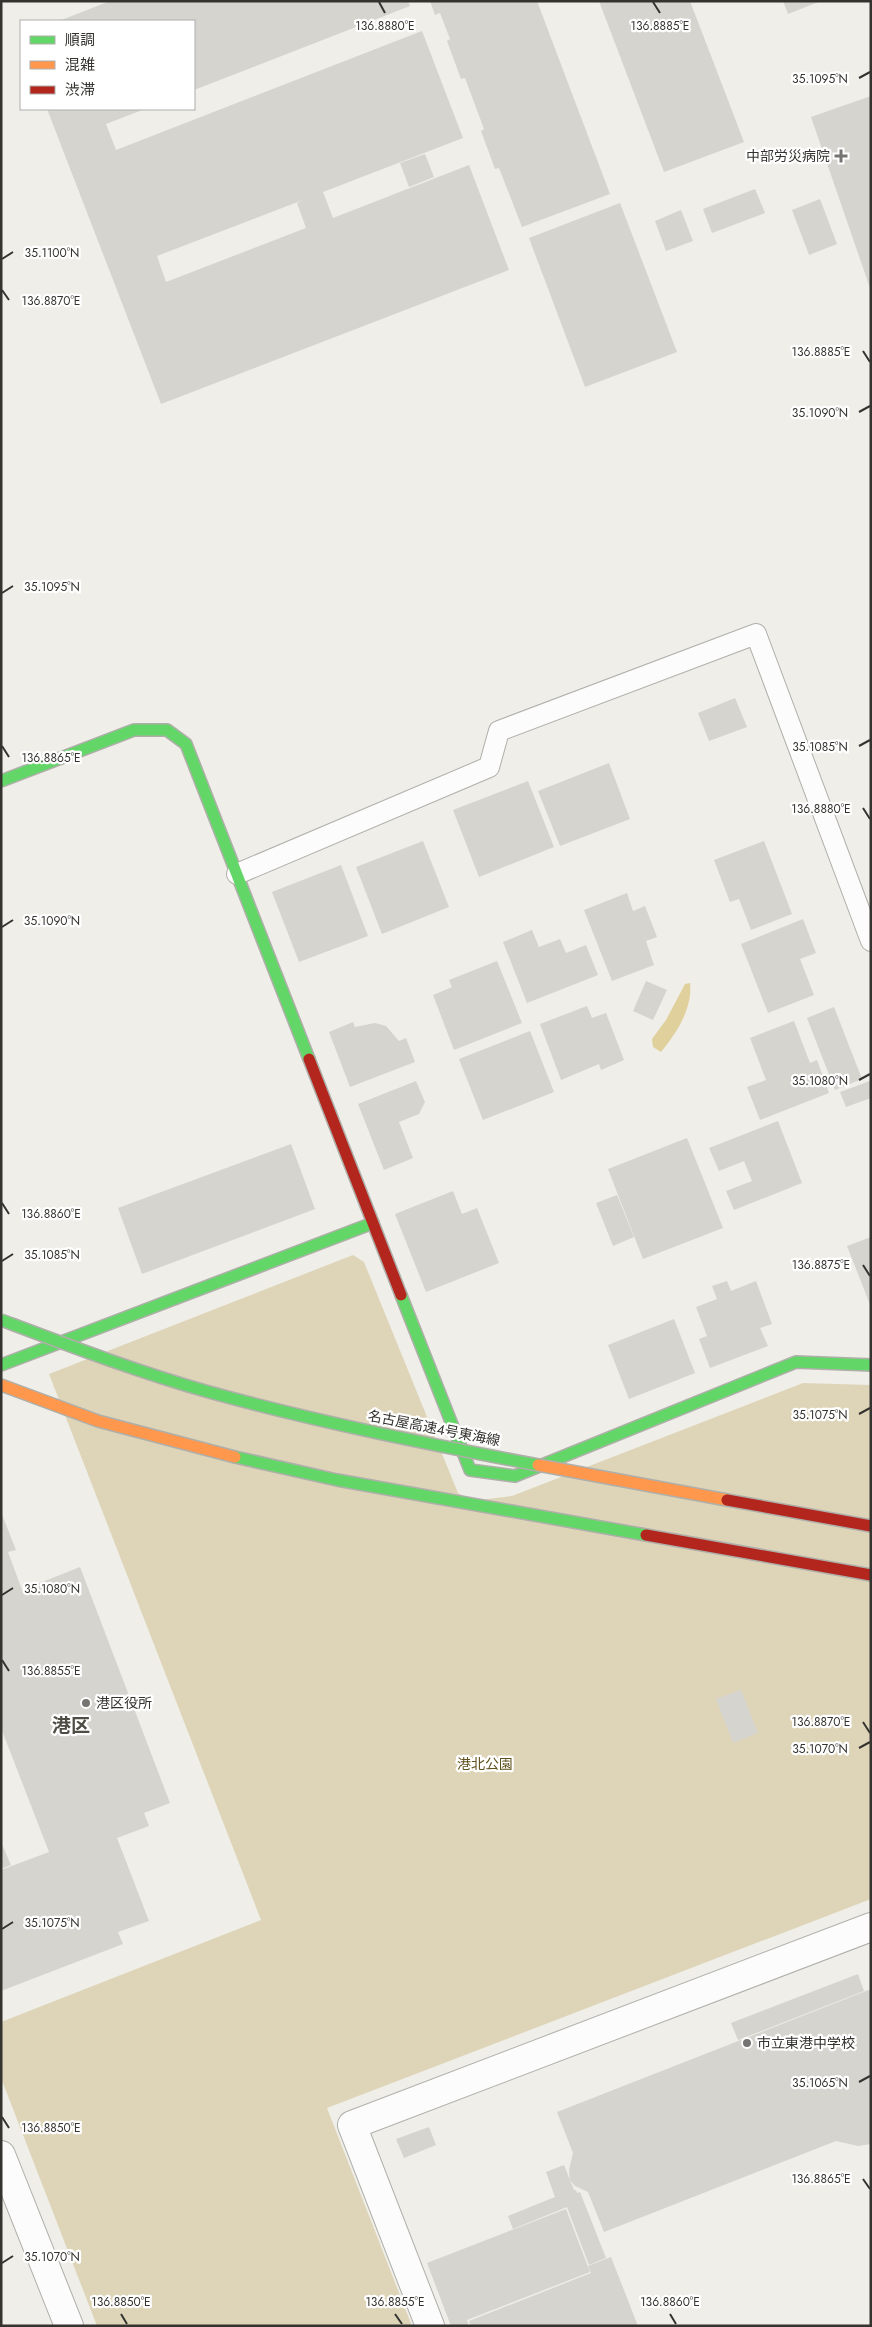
<svg xmlns="http://www.w3.org/2000/svg" width="872" height="2327" font-family="Jost,'Noto Sans JP',sans-serif">
  <style>
    .green { fill: #ded5b9 }
    .water { fill: #e0d09c }
    .building { fill: #d5d4cf; fill-rule: evenodd }
    .lines { fill: none; stroke-linecap: round; stroke-linejoin: round }
    .lane-casing { stroke: #afafaa; stroke-width: 22 }
    .street-casing { stroke: #afafaa; stroke-width: 30 }
    .fast-casing { stroke: #afafaa; stroke-width: 14 }
    .slow-casing { stroke: #afafaa; stroke-width: 14 }
    .jam-casing { stroke: #afafaa; stroke-width: 14 }
    .lane { stroke: #fdfcfc; stroke-width: 20 }
    .street { stroke: #fdfcfc; stroke-width: 28 }
    .fast { stroke: #63d668; stroke-width: 11 }
    .slow { stroke: #ff974d; stroke-width: 11 }
    .jam { stroke: #b3261e; stroke-width: 11 }
    .fast-bridge-casing { stroke: #afafaa; stroke-width: 14; stroke-linecap: butt }
    .slow-bridge-casing { stroke: #afafaa; stroke-width: 14; stroke-linecap: butt }
    .jam-bridge-casing { stroke: #afafaa; stroke-width: 14; stroke-linecap: butt }
    .fast-bridge { stroke: #63d668; stroke-width: 11 }
    .slow-bridge { stroke: #ff974d; stroke-width: 11 }
    .jam-bridge { stroke: #b3261e; stroke-width: 11 }
    .ticks { fill: none; stroke: #34332f; stroke-width: 2 }
    .poi-dot { fill: #757470; stroke: #fff; stroke-width: 2 }
    .labels { text-anchor: middle; stroke-width: 4.5; stroke-linejoin: round; paint-order: stroke }
    .poi-label { font-size: 14px; fill: #34332f; stroke: #fff; text-anchor: start }
    .street-label { font-size: 14px; fill: #34332f; stroke: #fff }
    .park-label { font-size: 14px; fill: #61511c; stroke: #fff }
    .district-label { font-size: 19px; font-weight: bold; fill: #4e4c44; stroke: #fff }
    .ticks-label { font-size: 12px; text-anchor: middle; fill: #34332f; stroke: #fff; stroke-width: 4.5; stroke-linejoin: round; paint-order: stroke }
  </style>
  <rect width="100%" height="100%" fill="#efeee8"/>
  <polygon class="green" points="353,1255 364,1262 458,1493 472,1501 512,1496 803,1383 871,1385 871,1899 327,2108 412,2326 97,2326 1,2078 1,2022 261,1920 49,1374"/>
  <path class="water" d="M690,983C693,1008 676,1034 661,1052L653,1047L652,1039L666,1020L685,984Z"/>
  <g class="building">
    <polygon points="110,1 408,1 410,6 194,90 194,21 59,21"/>
    <polygon points="430,1 537,1 610,194 522,227 499,168 495,169 481,131 484,129 465,78 461,79 447,41 450,39 440,13 435,15"/>
    <polygon points="599,1 690,1 744,142 664,172"/>
    <polygon points="783,1 821,1 788,14"/>
    <path d="M422,31L463,138L323,192L333,218L469,165L509,270L161,404L47,109H145L106,124L116,150ZM303,200L297,203L306,228L166,282L157,256Z"/>
    <polygon points="871,96 871,288 870,288 811,117"/>
    <polygon points="425,154 434,177 409,187 400,163"/>
    <polygon points="755,189 765,213 712,233 703,209"/>
    <polygon points="820,199 837,244 809,255 792,210"/>
    <polygon points="620,203 677,352 585,387 529,238"/>
    <polygon points="681,210 693,241 666,251 655,221"/>
    <polygon points="735,698 747,727 709,741 698,713"/>
    <polygon points="609,763 630,819 560,846 538,791"/>
    <polygon points="528,781 554,847 479,877 453,810"/>
    <polygon points="423,841 449,907 382,934 356,867"/>
    <polygon points="764,841 792,914 751,930 739,899 730,902 714,860"/>
    <polygon points="341,865 368,936 299,962 272,892"/>
    <polygon points="627,893 633,911 645,906 657,937 646,941 654,965 612,981 584,910"/>
    <polygon points="803,919 816,953 800,959 814,995 768,1013 741,944"/>
    <polygon points="532,930 539,947 560,939 566,953 586,945 598,975 527,1003 503,942"/>
    <polygon points="497,961 522,1023 454,1050 433,995 452,987 449,980"/>
    <polygon points="646,981 667,990 653,1020 633,1011"/>
    <polygon points="587,1006 592,1018 606,1013 624,1060 601,1070 599,1064 561,1080 540,1024"/>
    <polygon points="834,1007 862,1079 835,1090 807,1018"/>
    <polygon points="794,1021 810,1063 817,1060 829,1093 760,1120 747,1087 766,1080 750,1038"/>
    <polygon points="353,1022 355,1027 375,1023 386,1026 399,1041 406,1038 415,1062 350,1087 329,1032"/>
    <polygon points="530,1031 554,1092 483,1120 459,1059"/>
    <polygon points="416,1081 425,1102 419,1114 399,1122 413,1158 384,1170 358,1104"/>
    <polygon points="870,1081 871,1098 846,1107 840,1092"/>
    <polygon points="778,1121 802,1183 734,1210 726,1191 752,1181 744,1161 719,1171 709,1148"/>
    <polygon points="687,1138 723,1228 643,1259 608,1169"/>
    <polygon points="291,1144 315,1209 142,1274 118,1208"/>
    <polygon points="453,1191 462,1214 477,1208 499,1263 426,1292 395,1214"/>
    <polygon points="617,1195 634,1237 613,1246 596,1203"/>
    <polygon points="871,1237 871,1307 847,1246"/>
    <polygon points="727,1281 731,1291 756,1281 772,1324 760,1328 768,1346 710,1368 699,1339 707,1336 696,1307 717,1299 712,1286"/>
    <polygon points="674,1319 695,1373 629,1399 608,1345"/>
    <polygon points="1,1512 16,1550 8,1552 22,1590 80,1567 170,1803 144,1813 149,1826 117,1838 149,1921 118,1932 123,1944 1,1991 1,1870 49,1852 1,1728"/>
    <polygon points="741,1690 758,1733 733,1743 716,1699"/>
    <polygon points="1,1842 11,1865 1,1869"/>
    <polygon points="858,1974 864,1991 738,2040 731,2023"/>
    <polygon points="871,1989 871,2144 858,2146 836,2141 604,2232 588,2192 575,2186 570,2180 569,2170 573,2153 557,2112"/>
    <polygon points="429,2127 436,2145 404,2158 396,2139"/>
    <polygon points="564,2165 574,2190 576,2190 577,2193 580,2192 606,2258 589,2265 567,2207 513,2229 508,2216 555,2197 546,2172"/>
    <polygon points="566,2209 590,2272 467,2320 469,2326 451,2326 427,2263"/>
    <polygon points="611,2257 638,2326 471,2326 469,2321 591,2273 588,2266"/>
  </g>
  <g class="lines">
    <g class="lane-casing">
      <polyline id="lane" points="237,874 489,767 499,731 756,634 871,941"/>
    </g>
    <g class="street-casing">
      <g id="street">
        <polyline points="1,2155 69,2326"/>
        <polyline points="430,2326 352,2125 871,1927"/>
      </g>
    </g>
    <g class="fast-casing">
      <g id="fast">
        <polyline points="1,781 134,730 167,730 186,744 309,1059"/>
        <polyline points="401,1295 470,1470 515,1476 796,1362 871,1365"/>
        <polyline points="1,1365 373,1223"/>
        <polyline points="235,1457 337,1480 646,1535"/>
      </g>
    </g>
    <g class="slow-casing">
      <polyline id="slow" points="1,1385 98,1421 235,1457"/>
    </g>
    <g class="jam-casing">
      <g id="jam">
        <polyline points="309,1059 401,1295"/>
        <polyline points="646,1535 871,1575"/>
      </g>
    </g>
    <use href="#lane" class="lane"/>
    <use href="#street" class="street"/>
    <use href="#fast" class="fast"/>
    <use href="#slow" class="slow"/>
    <use href="#jam" class="jam"/>
    <g class="fast-bridge-casing">
      <path id="fast-bridge" d="M1,1320C70,1346 138,1372 209,1392C317,1422 428,1444 538,1465"/>
    </g>
    <g class="slow-bridge-casing">
      <polyline id="slow-bridge" points="538,1465 727,1500"/>
    </g>
    <g class="jam-bridge-casing">
      <polyline id="jam-bridge" points="727,1500 871,1526"/>
    </g>
    <use href="#fast-bridge" class="fast-bridge"/>
    <use href="#slow-bridge" class="slow-bridge"/>
    <use href="#jam-bridge" class="jam-bridge"/>
  </g>
  <path class="ticks" d="M379,2L385,13M653,2L660,13M859,78L870,72M2,259L13,252M2,290L9,300M863,351L870,362M859,412L870,406M2,593L13,586M2,746L9,757M859,746L870,740M863,808L870,819M2,927L13,920M859,1080L870,1074M2,1203L9,1214M2,1261L13,1254M863,1265L870,1276M859,1414L870,1408M2,1595L13,1588M2,1660L9,1671M863,1722L870,1733M859,1748L870,1742M2,1929L13,1922M859,2082L870,2076M2,2117L9,2128M863,2179L870,2189M2,2263L13,2256M121,2314L127,2324M395,2314L402,2324M670,2314L676,2324"/>
  <g class="poi-dot">
    <path d="M838.5 148.5h5v5h5v5h-5v5h-5v-5h-5v-5h5z"/>
    <circle cx="86" cy="1703" r="5"/>
    <circle cx="747" cy="2043" r="5"/>
  </g>
  <g class="labels">
    <g class="poi-label">
      <text x="830" y="161" text-anchor="end">中部労災病院</text>
      <text x="96" y="1708">港区役所</text>
      <text x="757" y="2048">市立東港中学校</text>
    </g>
    <g class="street-label">
      <text transform="translate(434 1428) rotate(11)" y="5">名古屋高速4号東海線</text>
    </g>
    <g class="park-label">
      <text x="485" y="1769">港北公園</text>
    </g>
    <g class="district-label">
      <text x="71" y="1732">港区</text>
    </g>
  </g>
  <g class="ticks-label">
    <text x="660" y="30">136.8885°E</text>
    <text x="385" y="30">136.8880°E</text>
    <text x="820" y="83">35.1095°N</text>
    <text x="52" y="257">35.1100°N</text>
    <text x="51" y="305">136.8870°E</text>
    <text x="821" y="356">136.8885°E</text>
    <text x="820" y="417">35.1090°N</text>
    <text x="52" y="591">35.1095°N</text>
    <text x="820" y="751">35.1085°N</text>
    <text x="51" y="762">136.8865°E</text>
    <text x="821" y="813">136.8880°E</text>
    <text x="52" y="925">35.1090°N</text>
    <text x="820" y="1085">35.1080°N</text>
    <text x="51" y="1218">136.8860°E</text>
    <text x="52" y="1259">35.1085°N</text>
    <text x="821" y="1269">136.8875°E</text>
    <text x="820" y="1419">35.1075°N</text>
    <text x="52" y="1593">35.1080°N</text>
    <text x="51" y="1675">136.8855°E</text>
    <text x="821" y="1726">136.8870°E</text>
    <text x="820" y="1753">35.1070°N</text>
    <text x="52" y="1927">35.1075°N</text>
    <text x="820" y="2087">35.1065°N</text>
    <text x="51" y="2132">136.8850°E</text>
    <text x="821" y="2183">136.8865°E</text>
    <text x="52" y="2261">35.1070°N</text>
    <text x="121" y="2306">136.8850°E</text>
    <text x="395" y="2306">136.8855°E</text>
    <text x="670" y="2306">136.8860°E</text>
  </g>
  <rect width="872" height="2327" fill="none" stroke="#34332f" stroke-width="5"/>
  <rect x="20" y="20" width="175" height="90" fill="#ffffff" stroke="#aeadac"/>
  <rect x="30" y="36" width="25" height="8" fill="#63d668" stroke="#aeadac"/>
  <text x="65" y="45" font-size="15" fill="#34332f">順調</text>
  <rect x="30" y="61" width="25" height="8" fill="#ff974d" stroke="#aeadac"/>
  <text x="65" y="70" font-size="15" fill="#34332f">混雑</text>
  <rect x="30" y="86" width="25" height="8" fill="#b3261e" stroke="#aeadac"/>
  <text x="65" y="95" font-size="15" fill="#34332f">渋滞</text>
</svg>
